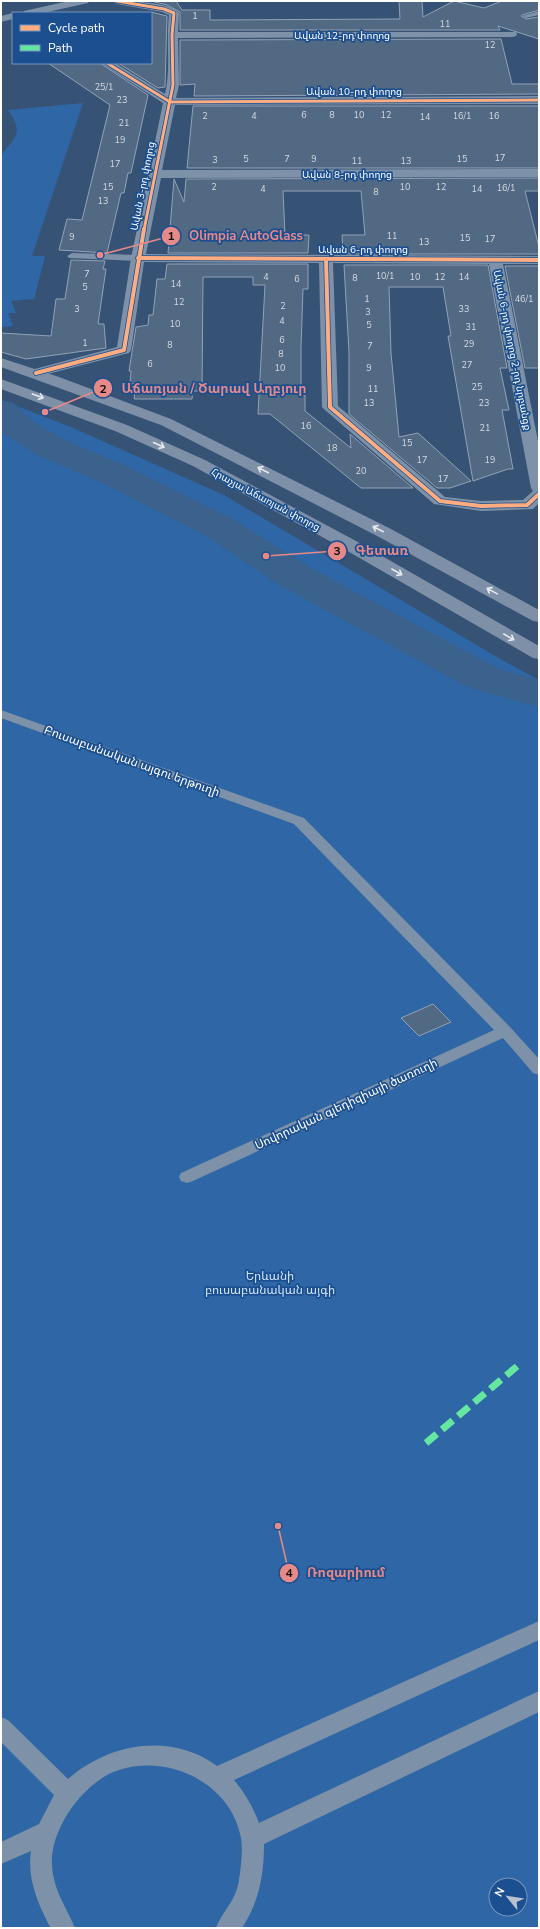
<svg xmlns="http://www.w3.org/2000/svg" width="540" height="1929" font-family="'Nunito Sans','Noto Sans Armenian',sans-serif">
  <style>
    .green { fill: #2f66a5; fill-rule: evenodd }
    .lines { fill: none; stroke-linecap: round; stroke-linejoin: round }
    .river { fill: #3b618d; fill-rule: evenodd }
    .building { fill: #526984; stroke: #92a2b6 }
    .service { fill: #7d92a8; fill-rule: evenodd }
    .minor { fill: #7d92a8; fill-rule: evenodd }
    .trunk { fill: #7e90a7; fill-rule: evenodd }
    .quiet { stroke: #66e7a1; stroke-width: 7; stroke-dasharray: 14 7; stroke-linecap: butt }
    .cycleway-far1-casing { stroke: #1b4f8f; stroke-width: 4.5 }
    .cycleway-casing { stroke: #1b4f8f; stroke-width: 5.5 }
    .cycleway-far1 { stroke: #ffac80; stroke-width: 3 }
    .cycleway { stroke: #ffac80; stroke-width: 4 }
    .oneway { stroke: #e5e9ed }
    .labels { text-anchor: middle; stroke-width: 3.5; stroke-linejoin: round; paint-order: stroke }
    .far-number-label { font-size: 9px; fill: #d4dae0 }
    .far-street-label { font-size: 10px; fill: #fff; stroke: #1b4f8f }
    .street-label { font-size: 12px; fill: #fff; stroke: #1b4f8f }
    .park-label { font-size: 12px; fill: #cfe3fa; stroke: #1b4f8f }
    .leader { fill: none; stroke: #e88989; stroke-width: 1.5 }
    .callout-dot { fill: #e88989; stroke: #1b4f8f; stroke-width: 1.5 }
    .mark-label { font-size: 12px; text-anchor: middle; font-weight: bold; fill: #111 }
    .callout-label { font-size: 13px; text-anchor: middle; font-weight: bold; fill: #e88989; stroke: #1b4f8f; stroke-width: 3.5; stroke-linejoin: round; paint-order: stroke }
  </style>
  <rect width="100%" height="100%" fill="#365274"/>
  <g class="green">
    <path d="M83,103L32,256H45L34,299L11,301L16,313H8L13,326L1,327V156C16,135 24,134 8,110Z"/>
    <path d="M1,400L71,427L224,495L502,660L539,680V1928H1ZM496,1885H520V1909H496Z"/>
  </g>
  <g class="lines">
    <polygon class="river" points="1,400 14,403 31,420 63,439 124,465 231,518 309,567 499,669 539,680 539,707 467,687 279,585 203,534 98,481 37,455 1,432"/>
  </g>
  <g class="building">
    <polygon points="151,1 176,1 182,10 210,10 210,20 400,19 399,1 422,1 423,17 454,1 484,8 502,1 539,1 539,10 522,15 521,16 526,19 539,17 539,39 498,26 500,30 180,30 180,12 167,5"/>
    <polygon points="151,12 167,16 165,87 158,88 118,63 151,63"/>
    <polygon points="501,39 512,84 539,84 539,94 194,96 195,84 180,85 180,40"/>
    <polygon points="48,63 100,63 148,95 131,173 128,173 124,193 121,193 107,253 59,250 67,219 82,220 110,105"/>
    <polygon points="193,106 539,106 539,168 187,168"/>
    <polygon points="539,178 539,191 525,191 539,247 539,254 343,254 342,235 365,235 361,191 283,191 285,235 309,235 308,253 168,253 174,179 184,202 186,179"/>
    <polygon points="71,260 105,261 103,269 106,269 98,324 104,324 106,348 26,359 1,352 1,333 51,336 56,299 65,299"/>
    <polygon points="167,264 308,264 308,289 303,289 301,347 301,393 305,393 305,411 351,448 350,434 413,488 361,488 270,414 258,414 265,285 253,285 253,277 203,277 202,391 193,391 192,399 134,399 136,384 130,384 131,371 129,371 136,327 148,325 149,315 153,315 157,279 165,279"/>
    <polygon points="344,265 488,265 507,368 500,368 509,410 502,410 513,469 508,469 473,481 448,336 451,336 443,287 389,287 391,353 399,437 418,433 471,481 450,488 437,488 349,414 349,352"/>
    <polygon points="505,266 539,266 539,368 525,368"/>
    <polygon points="433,1004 451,1022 419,1036 401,1018"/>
  </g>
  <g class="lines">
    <g class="service">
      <polygon points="539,11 539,15 526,18 522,16"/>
      <polygon points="72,253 138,255 143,258 138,261 69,258 67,256"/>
      <polygon points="1,710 304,818 510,1027 539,1059 539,1075 533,1073 503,1038 193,1181 187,1183 181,1181 179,1177 181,1173 494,1030 294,824 1,718"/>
      <path d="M539,1621V1640L234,1780C245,1793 253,1807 259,1823L539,1691V1712L264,1844C264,1875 259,1902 242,1928H216C223,1910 236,1901 239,1880C241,1867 243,1850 241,1838C231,1783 169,1754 119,1770C96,1777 75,1800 64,1820C56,1835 51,1849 52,1866C54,1892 66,1906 75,1928H51L49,1925C37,1902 27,1877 31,1851L1,1864V1842L39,1824L54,1795L1,1742V1717L8,1720L68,1779C109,1743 171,1732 217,1766Z"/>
    </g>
    <g class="minor">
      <polygon points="69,1 89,1 88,3 43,13 23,13 24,11"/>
      <path d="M112,1C127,1 169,1 179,13L178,32H516L517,34L516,36L512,37L178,38L179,85L176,98L539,96V104L175,105L162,170L539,169V177L161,178L146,254L539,256V264H503L539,446V503L533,509L481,511L434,504L325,410L322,407L319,263L144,262L131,350L129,353L36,377L31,376L29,373L31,370L117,347L131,258L163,103L101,63H115L165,94C171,69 166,41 169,15L162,12L117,4ZM333,263L489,264L531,488L533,491L523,500L481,501L445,497L338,406Z"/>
      <polygon points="13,13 13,19 1,22 1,16"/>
    </g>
    <g class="trunk">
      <polygon points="1,358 59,377 171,419 391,529 539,610 539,622 533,621 379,537 161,425 1,367"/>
      <polygon points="1,379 127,425 205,460 356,541 539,646 539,659 533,658 344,549 193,466 115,431 1,389"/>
    </g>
    <polyline class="quiet" points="426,1443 521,1363"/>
    <g class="cycleway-far1-casing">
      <g id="cycleway-far1">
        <polyline points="117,1 164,9 174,13 172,35 173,85 144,230"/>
        <polyline points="107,63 170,102 539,100"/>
      </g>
    </g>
    <g class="cycleway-casing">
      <g id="cycleway">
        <polyline points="138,258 539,260"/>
        <polyline points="326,259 330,407 440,501 481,506 527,505 539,494"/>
        <polyline points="36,373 124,350 144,229"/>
      </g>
    </g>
    <use href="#cycleway-far1" class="cycleway-far1"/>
    <use href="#cycleway" class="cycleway"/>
  </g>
  <defs><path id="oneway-shaft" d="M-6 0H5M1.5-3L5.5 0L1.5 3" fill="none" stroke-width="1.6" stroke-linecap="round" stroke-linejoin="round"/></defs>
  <g class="oneway">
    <use href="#oneway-shaft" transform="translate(38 396) rotate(20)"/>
    <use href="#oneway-shaft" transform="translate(159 445) rotate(24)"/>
    <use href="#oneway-shaft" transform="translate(263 470) rotate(-153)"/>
    <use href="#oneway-shaft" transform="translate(378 529) rotate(-153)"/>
    <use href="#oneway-shaft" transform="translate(397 572) rotate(30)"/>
    <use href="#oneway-shaft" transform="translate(492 591) rotate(-151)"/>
    <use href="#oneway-shaft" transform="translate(509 637) rotate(30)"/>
  </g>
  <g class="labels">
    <g class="far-number-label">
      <text x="195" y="19">1</text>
      <text x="445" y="27">11</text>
      <text x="490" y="48">12</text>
      <text x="104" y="90">25/1</text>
      <text x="122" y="103">23</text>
      <text x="304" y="118">6</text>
      <text x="332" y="118">8</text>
      <text x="359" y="118">10</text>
      <text x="386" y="118">12</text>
      <text x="205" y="119">2</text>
      <text x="254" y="119">4</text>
      <text x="462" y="119">16/1</text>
      <text x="494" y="119">16</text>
      <text x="425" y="120">14</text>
      <text x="124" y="126">21</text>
      <text x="120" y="143">19</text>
      <text x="500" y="161">17</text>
      <text x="246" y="162">5</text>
      <text x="287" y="162">7</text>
      <text x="314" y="162">9</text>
      <text x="462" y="162">15</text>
      <text x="215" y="163">3</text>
      <text x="357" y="164">11</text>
      <text x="406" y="164">13</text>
      <text x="115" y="167">17</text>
      <text x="108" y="190">15</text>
      <text x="214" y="190">2</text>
      <text x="405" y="190">10</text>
      <text x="441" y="190">12</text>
      <text x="506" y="191">16/1</text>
      <text x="263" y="192">4</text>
      <text x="477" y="192">14</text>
      <text x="376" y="195">8</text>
      <text x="103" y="204">13</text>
      <text x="392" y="239">11</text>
      <text x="72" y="240">9</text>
      <text x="465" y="241">15</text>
      <text x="490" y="242">17</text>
      <text x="424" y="245">13</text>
      <text x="87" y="277">7</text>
      <text x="385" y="279">10/1</text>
      <text x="266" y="280">4</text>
      <text x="415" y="280">10</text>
      <text x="440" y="280">12</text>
      <text x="464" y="280">14</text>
      <text x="355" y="281">8</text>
      <text x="297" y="282">6</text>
      <text x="176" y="287">14</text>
      <text x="85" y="290">5</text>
      <text x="367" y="302">1</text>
      <text x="524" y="302">46/1</text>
      <text x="179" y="305">12</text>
      <text x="283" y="309">2</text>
      <text x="77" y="312">3</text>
      <text x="464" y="312">33</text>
      <text x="368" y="315">3</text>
      <text x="282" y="324">4</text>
      <text x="175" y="327">10</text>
      <text x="369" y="328">5</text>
      <text x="471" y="330">31</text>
      <text x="282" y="343">6</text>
      <text x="85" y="346">1</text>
      <text x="469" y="347">29</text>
      <text x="170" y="348">8</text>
      <text x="370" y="349">7</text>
      <text x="281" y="357">8</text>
      <text x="150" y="367">6</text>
      <text x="467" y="368">27</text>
      <text x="280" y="371">10</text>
      <text x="369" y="371">9</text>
      <text x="477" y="390">25</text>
      <text x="373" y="392">11</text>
      <text x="369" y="406">13</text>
      <text x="484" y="406">23</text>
      <text x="306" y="429">16</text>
      <text x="485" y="431">21</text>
      <text x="407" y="446">15</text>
      <text x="332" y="451">18</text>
      <text x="422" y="463">17</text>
      <text x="490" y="463">19</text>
      <text x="361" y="474">20</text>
      <text x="443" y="482">17</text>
    </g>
    <g class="far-street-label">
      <text x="342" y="39">Ավան 12-րդ փողոց</text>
      <text x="354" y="95">Ավան 10-րդ փողոց</text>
      <text x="347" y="178">Ավան 8-րդ փողոց</text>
      <text transform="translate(142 186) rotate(-79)" y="4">Ավան 3-րդ փողոց</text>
      <text x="363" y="253">Ավան 6-րդ փողոց</text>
      <text transform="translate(513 350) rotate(79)" y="4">Ավան 6-րդ փողոց 2-րդ նրբանցք</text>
      <text transform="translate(266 499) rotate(28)" y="4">Հրաչյա Աճառյան փողոց</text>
    </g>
    <g class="street-label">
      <text transform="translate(132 761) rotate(20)" y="4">Բուսաբանական այգու երթուղի</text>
      <text transform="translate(346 1104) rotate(-25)" y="4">Սովորական գլեդիզիայի ծառուղի</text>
    </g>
    <g class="park-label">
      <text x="270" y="1280">Երևանի<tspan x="270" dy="14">բուսաբանական այգի</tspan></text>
    </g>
  </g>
  <path class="leader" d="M100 255L171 236M45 412L103 388M266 556L337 551M278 1526L289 1573"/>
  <g class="callout-dot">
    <circle cx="100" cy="255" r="4"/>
    <circle cx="45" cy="412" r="4"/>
    <circle cx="266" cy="556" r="4"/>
    <circle cx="278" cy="1526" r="4"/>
    <circle cx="171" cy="236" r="10"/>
    <circle cx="103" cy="388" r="10"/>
    <circle cx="337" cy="551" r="10"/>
    <circle cx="289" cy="1573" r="10"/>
  </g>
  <g class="mark-label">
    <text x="171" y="240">1</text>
    <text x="103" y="393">2</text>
    <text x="337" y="555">3</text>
    <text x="289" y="1577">4</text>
  </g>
  <g class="callout-label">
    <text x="246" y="240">Olimpia AutoGlass</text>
    <text x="214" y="393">Աճառյան / Ծարավ Աղբյուր</text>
    <text x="382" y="555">Գետառ</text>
    <text x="346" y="1577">Ռոզարիում</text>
  </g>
  <rect width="540" height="1929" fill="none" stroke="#ffffff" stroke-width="4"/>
  <rect x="12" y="12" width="140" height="52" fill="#1b4f8f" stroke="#7695bc"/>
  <rect x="20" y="25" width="20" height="6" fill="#ffac80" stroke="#7695bc"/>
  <text x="48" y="32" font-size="12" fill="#ffffff">Cycle path</text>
  <rect x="20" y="45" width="20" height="6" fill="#66e7a1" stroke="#7695bc"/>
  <text x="48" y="52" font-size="12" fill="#ffffff">Path</text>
  <g transform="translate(508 1897) rotate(300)"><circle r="19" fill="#1b4f8f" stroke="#7695bc"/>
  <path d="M0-3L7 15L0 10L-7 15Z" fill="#b9c2ce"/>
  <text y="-6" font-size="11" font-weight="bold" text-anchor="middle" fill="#ffffff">N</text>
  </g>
</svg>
